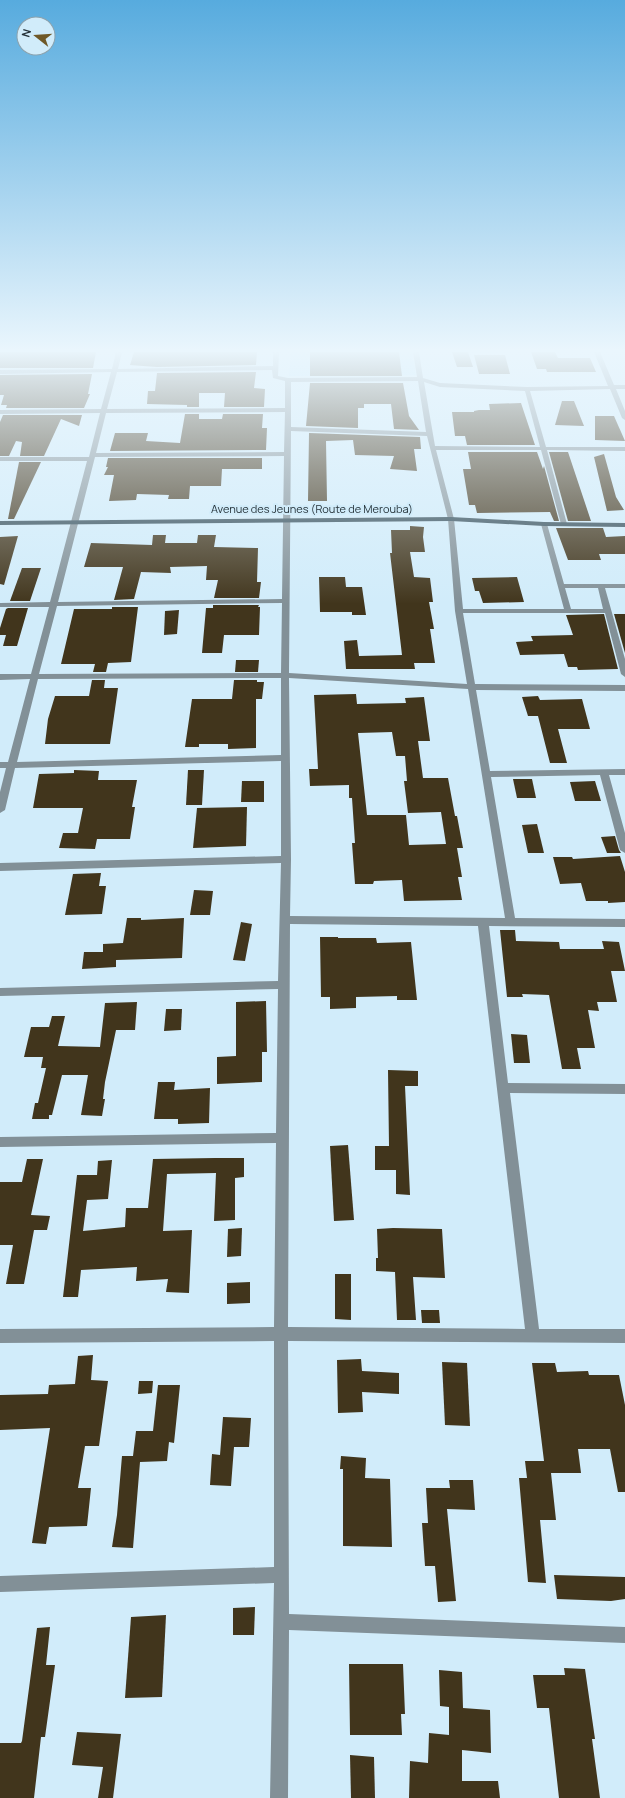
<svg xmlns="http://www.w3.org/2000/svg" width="625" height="1798" font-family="Manrope,sans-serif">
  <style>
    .built { fill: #bae5fb }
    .building { fill: #41351c; fill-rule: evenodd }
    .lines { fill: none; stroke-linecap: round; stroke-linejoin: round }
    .minor { fill: #829097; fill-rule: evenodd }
    .major { fill: #304955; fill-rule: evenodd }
    .labels { text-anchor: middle; stroke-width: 4; stroke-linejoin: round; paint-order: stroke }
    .far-street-label { font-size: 11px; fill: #253239; stroke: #d1ecfa }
  </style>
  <rect width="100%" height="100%" fill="#d1ecfa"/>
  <polygon class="built" points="291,352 412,352 416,375 289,376"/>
  <g class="building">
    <polygon points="0,352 96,352 93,368 0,368"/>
    <polygon points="134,352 257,352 256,365 157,367 130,365"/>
    <polygon points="310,352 399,352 402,376 310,376"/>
    <polygon points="452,352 468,352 473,367 457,367"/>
    <polygon points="531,352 555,352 558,358 590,358 596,372 547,372 546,369 537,369"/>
    <polygon points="474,355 505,355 510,374 479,374"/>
    <polygon points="256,372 254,388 265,389 264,407 224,407 225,393 199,393 199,407 187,407 187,405 147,404 148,391 155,391 157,373"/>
    <polygon points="92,374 88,394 90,394 84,408 6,408 7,405 1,405 4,395 0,395 0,375"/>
    <polygon points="310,383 403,383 409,416 419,430 394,429 391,404 364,404 364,408 358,408 358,428 306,426"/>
    <polygon points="562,401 574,401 584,426 555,425"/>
    <polygon points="521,403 535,445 467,445 465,436 455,436 452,412 474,412 474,411 479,410 490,410 489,404"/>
    <polygon points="185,414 199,414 199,419 222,419 223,414 263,414 262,428 267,428 266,450 110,451 115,433 148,433 146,441 180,443"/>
    <polygon points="3,415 82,415 79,426 61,419 44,456 20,456 22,442 16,441 9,456 0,456 0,422"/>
    <polygon points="595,416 614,416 625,441 595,440"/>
    <polygon points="309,433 420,437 421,449 414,449 417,471 390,469 394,456 355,455 353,440 326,441 327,501 308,501"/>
    <polygon points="468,452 537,452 543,469 544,466 559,521 554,521 550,512 477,513 475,505 469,505 463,469 471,469"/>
    <polygon points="549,452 568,452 591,521 568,521"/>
    <polygon points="604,454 616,497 624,510 607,511 594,457"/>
    <polygon points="108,458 262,458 262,469 222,469 221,486 190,486 189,499 168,499 169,495 137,494 136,500 109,501 114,475 104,475 108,467 106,467"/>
    <polygon points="19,462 41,462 14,519 8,519"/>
    <polygon points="410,526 424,527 423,537 425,552 410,552 414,577 430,578 433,602 429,602 434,629 430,629 435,663 414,663 415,669 346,669 344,641 357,640 359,656 402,655 390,553 392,553 391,530 410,530"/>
    <polygon points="556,528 603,528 606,537 625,536 625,554 599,554 601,560 568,560"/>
    <polygon points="153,535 166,535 165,543 197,543 198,535 216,535 214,547 258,548 257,582 261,582 259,598 214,598 218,580 206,580 207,566 170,567 171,573 141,572 134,599 114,600 123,567 84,567 91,543 152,545"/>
    <polygon points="18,536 4,585 0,584 0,537"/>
    <polygon points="22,568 41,568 30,601 10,601"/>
    <polygon points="319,577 345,577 346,587 362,587 366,615 352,615 352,612 320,612"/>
    <polygon points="517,577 524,602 483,603 479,591 475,591 472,578"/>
    <polygon points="213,605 259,605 258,607 260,607 259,635 224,635 222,653 202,653 206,608 213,608"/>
    <polygon points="112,607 138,607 131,662 108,663 106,672 93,672 95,664 61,664 74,609 112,609"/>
    <polygon points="8,608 28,608 17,646 3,646 6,635 0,635 0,628 6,609"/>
    <polygon points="179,610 177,634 164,635 165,611"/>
    <polygon points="604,614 618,669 578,670 577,667 568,667 564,654 520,655 516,642 533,641 531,636 573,635 566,615"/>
    <polygon points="614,614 625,614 625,653"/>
    <polygon points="236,660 259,660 258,672 235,672"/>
    <polygon points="92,680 105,680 104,688 118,688 110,744 45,744 48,719 55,696 89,696"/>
    <polygon points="234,680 257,680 257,682 264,682 262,699 256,699 256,748 228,749 228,744 199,744 199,747 185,747 192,699 232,699"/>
    <path d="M356,694L357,704L406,703L405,698L424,697L430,741H418L423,778H448L455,816H457L463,848H457L462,877H458L462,900L404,901L402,880L374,881L373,884H355L352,843H355L352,798H349V785L310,786L309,769H318L314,695ZM392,732L396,756H405L407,781H404L408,813L441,812L446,844L409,845L406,815H367L358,733Z"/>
    <polygon points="538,696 540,700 582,699 590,729 558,729 567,763 550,763 538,716 528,716 522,697"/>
    <polygon points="74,770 99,771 98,780 137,780 132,807 135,807 130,839 97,839 95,849 59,848 63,833 78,833 83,808 33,808 39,774 74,773"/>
    <polygon points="188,770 204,770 202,805 186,805"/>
    <polygon points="513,779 532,779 536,798 517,798"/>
    <polygon points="242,781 264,781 264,802 241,802"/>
    <polygon points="595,781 601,801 575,801 570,782"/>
    <polygon points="247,807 246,846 193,848 197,808"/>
    <polygon points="537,824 544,853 528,853 522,825"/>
    <polygon points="615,836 619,850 621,853 607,853 601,837"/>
    <polygon points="620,856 625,872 625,902 608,903 608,901 586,901 581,883 560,884 553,857 572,857 573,859"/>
    <polygon points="101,873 99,886 106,886 102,914 65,915 73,874"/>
    <polygon points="194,890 213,891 210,915 190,915"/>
    <polygon points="127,918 141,918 141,920 184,918 182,958 116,960 116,967 82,969 84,952 103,952 103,944 123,943"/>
    <polygon points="241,922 252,924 245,961 233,960"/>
    <polygon points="500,930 515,930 516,941 559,942 560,949 604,949 602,941 619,942 625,971 611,971 617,1002 597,1002 599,1011 588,1010 595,1048 577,1048 581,1069 562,1069 549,995 522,994 523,997 507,997"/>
    <polygon points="320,937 338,937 338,938 376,938 377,943 411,942 417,1000 397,1000 397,996 356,997 356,1008 330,1009 330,997 321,997"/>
    <polygon points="266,1001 267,1052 262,1052 262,1082 217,1084 217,1057 236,1056 236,1002"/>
    <polygon points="137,1002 135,1030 116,1030 105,1082 103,1099 105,1099 102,1116 81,1115 88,1075 62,1075 52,1115 49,1115 49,1119 32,1119 35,1103 38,1103 46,1068 41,1068 43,1057 24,1057 31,1027 49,1027 52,1016 65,1016 58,1046 100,1047 105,1003"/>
    <polygon points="166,1009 182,1009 181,1030 164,1031"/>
    <polygon points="511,1034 527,1035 530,1063 514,1063"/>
    <polygon points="388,1070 418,1071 418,1086 405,1086 410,1195 396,1194 396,1170 375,1170 375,1146 389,1146"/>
    <polygon points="158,1082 175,1082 174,1090 210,1088 209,1123 178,1124 178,1119 154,1119"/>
    <polygon points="348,1145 354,1220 334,1221 330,1146"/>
    <polygon points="215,1158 244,1158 244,1177 235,1178 235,1220 214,1221 216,1173 167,1174 163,1231 192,1230 189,1293 166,1292 168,1279 136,1281 137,1267 81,1270 78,1297 63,1297 77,1175 97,1175 98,1161 112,1160 108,1199 87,1200 83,1231 125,1227 126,1208 148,1208 153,1159"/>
    <polygon points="27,1159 43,1159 31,1215 50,1216 47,1230 34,1230 24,1284 6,1284 13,1245 0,1245 0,1182 22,1182"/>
    <polygon points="242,1228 241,1256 227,1257 228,1229"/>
    <polygon points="393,1228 442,1229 445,1278 413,1277 416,1320 397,1320 395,1272 376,1271 376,1258 378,1258 377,1229"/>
    <polygon points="335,1274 351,1274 351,1320 335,1319"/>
    <polygon points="250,1282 250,1303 227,1304 227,1283"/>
    <polygon points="421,1310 439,1310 440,1323 422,1323"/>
    <polygon points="93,1355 91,1380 108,1381 99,1446 85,1446 78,1488 91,1488 87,1526 49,1527 46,1544 32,1543 50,1428 0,1430 0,1395 48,1394 49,1385 75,1384 78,1356"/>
    <polygon points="361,1359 362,1371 399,1373 399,1394 362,1392 363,1412 338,1413 337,1360"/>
    <polygon points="442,1362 467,1363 470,1426 445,1425"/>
    <polygon points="532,1363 555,1363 557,1372 588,1371 589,1375 619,1375 625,1405 625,1492 618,1492 610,1449 578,1449 581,1473 551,1473 556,1520 540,1520 546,1583 528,1582 519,1478 527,1478 525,1461 544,1461"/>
    <polygon points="139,1381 153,1381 152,1393 138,1394"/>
    <polygon points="158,1385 180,1385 174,1443 169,1442 167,1461 140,1462 133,1548 112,1547 117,1515 122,1456 133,1456 136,1431 153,1431"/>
    <polygon points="223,1417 251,1418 249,1447 234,1447 231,1486 210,1485 212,1454 220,1455"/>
    <polygon points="341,1456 366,1458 365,1478 390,1479 392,1547 343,1546 343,1469 340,1469"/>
    <polygon points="449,1480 473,1480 475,1510 447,1509 456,1601 438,1602 435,1566 425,1566 422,1523 428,1523 426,1488 450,1488"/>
    <polygon points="554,1575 625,1577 625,1599 611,1601 557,1599"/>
    <polygon points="255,1607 254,1635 233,1635 233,1608"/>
    <polygon points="166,1615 162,1697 125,1698 131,1617"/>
    <polygon points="50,1627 46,1665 55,1665 45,1737 41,1737 34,1798 0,1798 0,1743 21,1743 22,1741 37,1628"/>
    <polygon points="349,1664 403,1664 405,1714 401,1714 402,1735 350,1735"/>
    <polygon points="564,1668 585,1669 595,1739 592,1739 600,1798 559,1798 549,1708 537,1708 533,1675 565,1675"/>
    <polygon points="439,1670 462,1672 463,1708 490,1710 491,1753 462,1750 462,1781 498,1781 500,1798 409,1798 410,1761 428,1763 429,1733 449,1735 449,1707 440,1706"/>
    <polygon points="77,1732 121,1734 113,1798 98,1798 103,1767 72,1765"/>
    <polygon points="350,1755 374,1757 375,1798 351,1798"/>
  </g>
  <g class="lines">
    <path class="minor" d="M116,352H122L118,369L273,366V352H279L278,376L288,378L417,377L413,352H419L423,378L440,383L527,387L608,386L594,352H600L614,385H625V389H616L625,411V420L622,418L610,389L530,391L546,447H625V451L547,450L567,524L566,525L561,524L541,450H436L454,519L463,609H564L541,524L544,522L547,524L564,584H625V588H605L625,659V677L621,674L605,613H463L475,684L625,685V691L476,690L490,771L625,769V775H609L625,833V853L620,850L600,775L491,777L515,918L625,919V927L489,926L508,1083L625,1084V1094L510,1093L539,1329H625V1343L288,1341L289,1614L625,1627V1643L289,1630L288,1798H270L274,1583L0,1592V1576L274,1567V1341L0,1343V1329L274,1327L276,1143L0,1147V1137L276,1133L278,989L0,996V988L278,981L281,863L0,871V863L281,856V761L15,768L5,810L0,813V792L6,768H0V762H8L30,679L0,680V674H31L49,607H0V603L50,602L87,461H0V457H89L100,413L0,414V410L101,409L111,372L0,374V370L112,369ZM272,370L273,378L285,381V408L107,409L117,372ZM418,381L426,432L291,427V382ZM424,382L440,387L525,391L540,447L435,446ZM285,412L284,452L96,453L106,413ZM291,431L427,436L448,519L455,611L467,684L289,673ZM284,456L282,599L58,602L95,457ZM565,588H598L603,609H571ZM282,603L281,673L39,674L57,606ZM281,678V755L17,762L38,679ZM289,678L468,689L505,918L290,916L291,859ZM290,924L478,926L525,1329L288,1327Z"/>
    <polygon class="major" points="451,517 544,522 625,523 625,527 544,526 451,521 0,525 0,521"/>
  </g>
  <linearGradient id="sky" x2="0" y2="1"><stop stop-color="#57abde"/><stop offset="0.58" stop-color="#eaf6fd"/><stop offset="1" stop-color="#eaf6fd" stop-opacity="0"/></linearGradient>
  <rect width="625" height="604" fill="url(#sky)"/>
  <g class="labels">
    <g class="far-street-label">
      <text x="312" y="513">Avenue des Jeunes (Route de Merouba)</text>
    </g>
  </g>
  <g transform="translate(36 36) rotate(287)"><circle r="19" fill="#d1ecfa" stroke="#8ca2ad"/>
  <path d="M0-3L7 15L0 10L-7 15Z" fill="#6f5928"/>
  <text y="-6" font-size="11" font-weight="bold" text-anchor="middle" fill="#253239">N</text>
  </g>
</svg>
